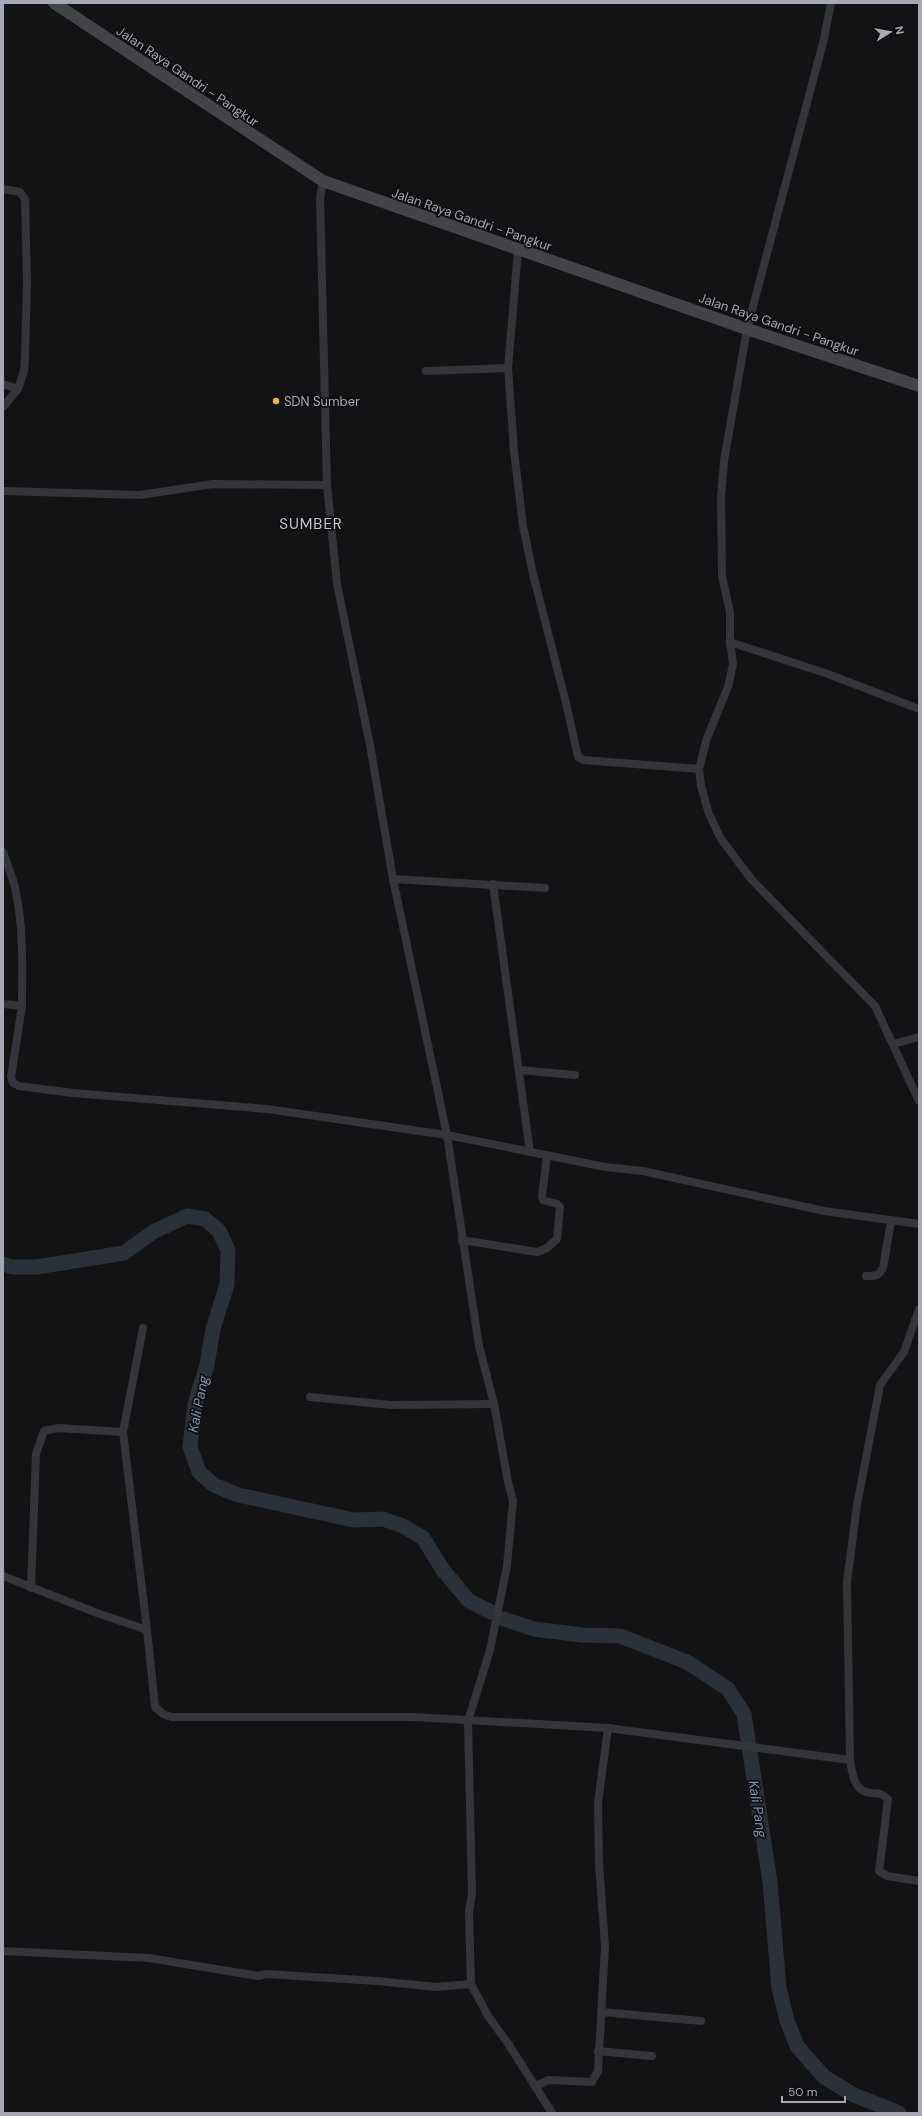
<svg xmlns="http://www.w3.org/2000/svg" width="922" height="2116" font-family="'DM Sans',sans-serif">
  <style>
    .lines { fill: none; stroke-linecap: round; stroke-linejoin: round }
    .river { stroke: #2a3138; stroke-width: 15 }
    .street { stroke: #34353a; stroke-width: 8 }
    .secondary { stroke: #42444a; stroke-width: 12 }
    .poi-dot { fill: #efb831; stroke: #0e0e10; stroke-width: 1.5 }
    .labels { text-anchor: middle; stroke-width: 3.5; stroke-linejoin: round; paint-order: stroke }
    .street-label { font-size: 13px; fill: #a5a9b5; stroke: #0e0e10 }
    .poi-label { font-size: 13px; fill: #a5a9b5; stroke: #0e0e10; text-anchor: start }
    .water-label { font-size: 14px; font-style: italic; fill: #7c95b0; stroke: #0e0e10 }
    .quarter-label { font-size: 15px; letter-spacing: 1px; fill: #c6c8d1; stroke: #0e0e10 }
  </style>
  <rect width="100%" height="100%" fill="#131315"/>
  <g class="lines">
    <g class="river">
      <polyline points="3,1264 12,1267 37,1267 124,1253 153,1232 187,1216 205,1219 219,1231 228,1250 227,1284 213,1329 207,1365 195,1404 190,1447 199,1472 214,1485 238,1495 354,1520 383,1519 403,1526 423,1538 443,1570 469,1601 491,1612"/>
      <polyline points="504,1619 534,1629 582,1635 620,1636 687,1662 728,1689 744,1714 770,1882 779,1988 787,2021 797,2046 824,2077 854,2095 899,2113"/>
    </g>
    <g class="street">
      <polyline points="831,3 824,39 747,329 724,461 721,497 722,576 730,612 730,642 733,664 728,687 707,738 699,769 701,786 709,814 721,839 752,880 875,1006 919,1101"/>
      <polyline points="323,181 320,198 327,485 337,584 370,745 393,879 447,1135 479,1346 494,1404 508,1482 513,1501 507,1566 490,1650 468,1721 472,1893 469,1912 471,1984 488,2016 509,2045 552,2113"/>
      <polyline points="3,189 20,192 25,199 27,282 25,356 24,371 18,389 3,407"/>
      <polyline points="518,250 508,368 514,451 523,526 533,574 566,703 578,757 583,760 699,769"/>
      <polyline points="426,371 508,368"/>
      <polyline points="3,384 18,389"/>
      <polyline points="3,491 140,495 213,484 327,485"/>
      <polyline points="730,642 828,674 919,709"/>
      <path d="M3,852C7,865 14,879 16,893C24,930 22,969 22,1006"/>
      <polyline points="393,879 545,888"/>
      <polyline points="493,884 530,1152"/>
      <polyline points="3,1004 22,1006 11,1077 13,1083 19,1086 73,1093 267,1109 447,1135 605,1167 643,1171 824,1211 919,1224"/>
      <polyline points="893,1044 919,1037"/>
      <polyline points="520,1070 575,1075"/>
      <polyline points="462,1240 537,1252 547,1248 557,1239 560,1207 557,1204 543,1200 542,1197 547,1156"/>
      <path d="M866,1276C875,1276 879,1276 883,1268L891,1221"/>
      <path d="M919,1309L904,1352L880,1385L857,1505L847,1582L850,1760C852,1773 854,1792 871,1793C878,1793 882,1793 888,1799L879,1871L887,1876L919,1881"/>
      <polyline points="143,1328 123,1432 147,1630"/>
      <polyline points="310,1397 391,1405 494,1404"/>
      <polyline points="3,1576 97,1613 147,1630 155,1707 163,1714 172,1717 414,1717 608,1728 598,1803 599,1864 605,1946 598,2071 592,2082 549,2080 535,2086"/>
      <polyline points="31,1588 36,1454 44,1431 58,1428 123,1432"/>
      <polyline points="608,1728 850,1760"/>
      <polyline points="3,1951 149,1958 258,1976 266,1974 377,1981 436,1987 471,1984"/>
      <polyline points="602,2012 701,2021"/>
      <polyline points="598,2051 652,2056"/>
    </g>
    <polyline class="secondary" points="54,3 323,181 747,329 919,386"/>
  </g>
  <circle class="poi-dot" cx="276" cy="401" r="4"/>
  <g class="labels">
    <g class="street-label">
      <text transform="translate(188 76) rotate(34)" y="5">Jalan Raya Gandri - Pangkur</text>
      <text transform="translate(472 219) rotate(19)" y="5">Jalan Raya Gandri - Pangkur</text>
      <text transform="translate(779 324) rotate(19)" y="5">Jalan Raya Gandri - Pangkur</text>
    </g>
    <g class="poi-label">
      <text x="284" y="406">SDN Sumber</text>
    </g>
    <g class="water-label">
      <text transform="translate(198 1404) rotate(-79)" y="5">Kali Pang</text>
      <text transform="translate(758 1809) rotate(81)" y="5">Kali Pang</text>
    </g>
    <g class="quarter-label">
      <text x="311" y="529">SUMBER</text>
    </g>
  </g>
  <rect width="922" height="2116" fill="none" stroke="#a5a9b5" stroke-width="8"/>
  <g transform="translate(890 32) rotate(79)" stroke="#0e0e10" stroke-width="3" paint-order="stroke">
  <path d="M0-3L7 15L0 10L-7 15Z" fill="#a5a9b5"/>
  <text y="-6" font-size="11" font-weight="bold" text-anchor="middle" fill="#a5a9b5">N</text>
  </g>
  <path d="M782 2096v6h63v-6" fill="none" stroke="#a5a9b5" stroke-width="2"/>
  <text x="788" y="2096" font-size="12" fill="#a5a9b5" stroke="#0e0e10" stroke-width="3" paint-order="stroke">50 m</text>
</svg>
